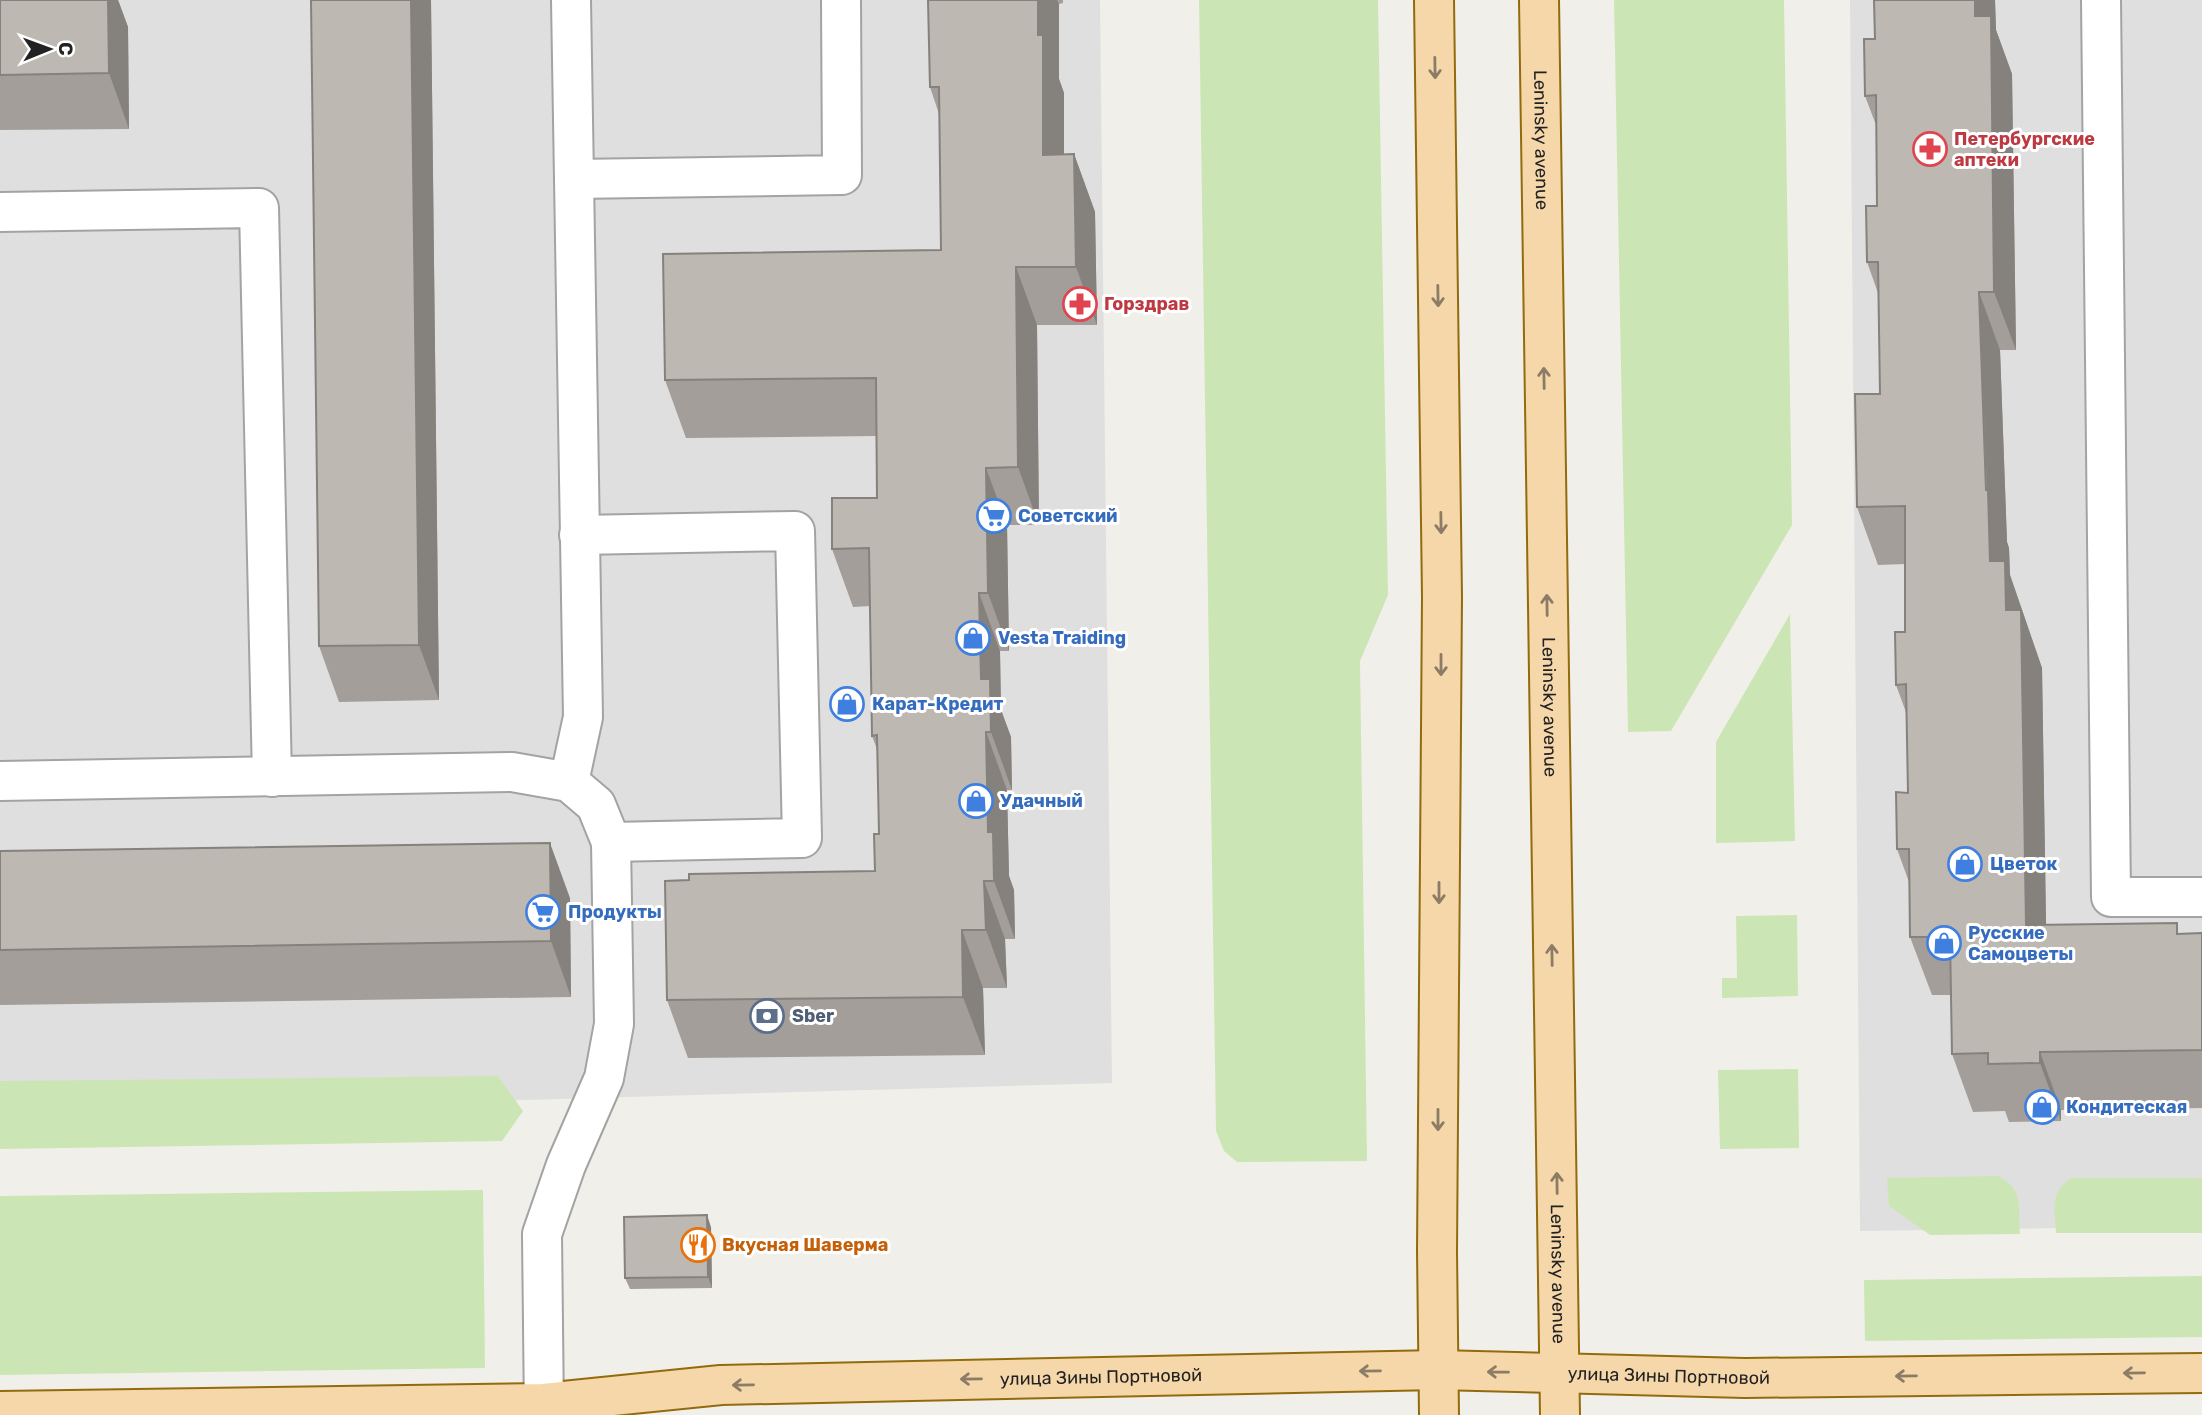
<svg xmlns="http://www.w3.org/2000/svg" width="2202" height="1415" font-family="Rubik,sans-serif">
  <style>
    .residential { fill: #e0dfdf }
    .grass { fill: #cbe6b4 }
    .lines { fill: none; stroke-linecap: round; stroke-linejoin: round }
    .minor-casing { stroke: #a3a3a3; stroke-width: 42 }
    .major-casing { stroke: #936b0c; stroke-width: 42 }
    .minor { stroke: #fff; stroke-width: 38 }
    .major { stroke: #f5d7aa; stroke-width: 38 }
    .wall { fill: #a39e99 }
    .shaded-wall { fill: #85817d }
    .building { fill: #beb8b2; stroke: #85817d; stroke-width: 2 }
    .oneway { stroke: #8c7c66 }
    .labels { text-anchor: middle; stroke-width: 6; stroke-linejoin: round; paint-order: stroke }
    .health-label { font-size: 18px; font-weight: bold; fill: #be3a42; stroke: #fff; text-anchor: start }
    .street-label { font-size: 18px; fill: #222; stroke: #fff }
    .shop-label { font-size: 18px; font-weight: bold; fill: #366cbe; stroke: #fff; text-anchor: start }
    .service-label { font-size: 18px; font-weight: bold; fill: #4e5e75; stroke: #fff; text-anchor: start }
    .food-label { font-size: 18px; font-weight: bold; fill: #c56008; stroke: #fff; text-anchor: start }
  </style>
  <rect width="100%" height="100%" fill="#f1efe9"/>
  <g class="residential">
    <polygon points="0,0 1100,0 1112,1083 0,1115"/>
    <polygon points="1850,0 2202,0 2202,1226 1860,1231"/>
  </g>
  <g class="grass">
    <polygon points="1199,0 1378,0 1388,595 1360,661 1367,1161 1237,1162 1224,1151 1216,1131"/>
    <polygon points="1614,0 1784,0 1792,525 1671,731 1628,732"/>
    <polygon points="1790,614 1795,841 1716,843 1716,742"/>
    <polygon points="1797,915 1798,996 1722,998 1722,978 1737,978 1736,916"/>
    <polygon points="1798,1069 1799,1148 1720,1149 1718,1070"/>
    <polygon points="498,1076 523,1111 502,1141 0,1149 0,1081"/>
    <path d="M1998,1176C2024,1189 2018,1207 2020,1234L1930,1235L1889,1206L1887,1178Z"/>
    <path d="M2072,1178H2202V1233H2056C2055,1210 2049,1191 2072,1178Z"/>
    <polygon points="483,1190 485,1368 0,1375 0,1196"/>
    <polygon points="2202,1276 2202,1337 1865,1341 1864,1280"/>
  </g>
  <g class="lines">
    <g class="minor-casing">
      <g id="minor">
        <polyline points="2101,0 2111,897 2202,897"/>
        <polyline points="574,179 842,175 841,0"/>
        <polyline points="0,212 259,208 272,777"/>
        <polyline points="579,535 795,531 802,838 611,842"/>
        <polyline points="0,781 512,772 569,782 596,805 611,842 614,1024 604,1078 566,1165 542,1234 544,1415"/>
        <polyline points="569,782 583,717 571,0"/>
      </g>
    </g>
    <g class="major-casing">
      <g id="major">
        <polyline points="1434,0 1442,597 1437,1251 1439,1415"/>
        <path id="s1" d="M1539,0L1560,1415"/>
        <path id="s2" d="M0,1411L544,1403L721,1385L1438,1370L1745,1378L2202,1373"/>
      </g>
    </g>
    <use href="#minor" class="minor"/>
    <use href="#major" class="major"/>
  </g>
  <g class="wall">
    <polygon points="0,0 118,0 128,27 129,129 0,130"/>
    <polygon points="311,0 431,0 439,700 339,702 319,646"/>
    <polygon points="928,0 1063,0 1063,3 1059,4 1059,79 1064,93 1064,155 1074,154 1095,212 1097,325 1037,325 1039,525 1007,525 1009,651 1000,651 1001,710 1011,737 1012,790 1007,790 1009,876 1014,890 1015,939 1005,939 1007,988 983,988 985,1055 688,1058 667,1000 689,880 875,871 879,834 877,749 872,736 870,606 853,607 832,549 877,498 876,436 686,438 665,380 941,250 939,114 930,87"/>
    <polygon points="1874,0 1995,0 1996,30 2012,74 2016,350 2000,350 2007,542 2009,548 2010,575 2042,668 2046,925 2181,934 2202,933 2202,1108 2061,1110 2061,1121 2009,1122 2005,1111 1973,1112 1952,1054 1951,995 1932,995 1910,937 1909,882 1897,849 1908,793 1907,715 1896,685 1905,632 1905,564 1878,565 1857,507 1880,394 1878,293 1867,262 1877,206 1876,125 1865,96 1875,39"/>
    <polygon points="0,851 570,898 571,997 0,1005"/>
    <polygon points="711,1227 712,1288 630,1289 625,1278"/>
  </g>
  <g class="shaded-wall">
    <polygon points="108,0 118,0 128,27 129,129 109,73"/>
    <polygon points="411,0 431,0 439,700 419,645"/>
    <polygon points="1038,0 1057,0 1059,4 1059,79 1064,93 1064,213 1043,155"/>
    <polygon points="1975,0 1995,0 1996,30 2012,74 2016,350 1994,292"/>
    <polygon points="1074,154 1095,212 1097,325 1076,267"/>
    <polygon points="1016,267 1037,325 1039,525 1018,467"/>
    <polygon points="1979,292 2000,350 2007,542 2009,548 2010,575 2042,668 2047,983 2026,925 2006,610 1990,561"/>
    <polygon points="986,468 1007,525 1009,651 988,593"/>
    <polygon points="979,593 1000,651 1001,710 1011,737 1012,790 991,732 981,679"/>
    <polygon points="986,732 1007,790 1009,876 1014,890 1015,939 994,881 988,832"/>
    <polygon points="550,843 570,898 571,997 551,941"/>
    <polygon points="984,881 1005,939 1007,988 986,930"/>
    <polygon points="962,930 983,988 985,1055 963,997"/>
    <polygon points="2040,1052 2061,1110 2061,1121 2040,1063"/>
    <polygon points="707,1215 711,1227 712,1288 708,1277"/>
  </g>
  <g class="building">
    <polygon points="0,0 108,0 109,73 0,75"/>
    <polygon points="311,0 411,0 419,645 319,646"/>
    <polygon points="928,0 1038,0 1038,35 1043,35 1043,155 1074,154 1076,267 1016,267 1018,467 986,468 988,593 979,593 981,679 990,679 991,732 986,732 988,832 993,832 994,881 984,881 986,930 962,930 963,997 667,1000 665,881 689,880 689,874 875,871 874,834 879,834 877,735 872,736 869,548 832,549 832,498 877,498 876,378 665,380 663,254 941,250 939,87 930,87"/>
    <polygon points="1874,0 1975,0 1975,16 1991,16 1994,292 1979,292 1986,490 1988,490 1990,561 2005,561 2006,610 2021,610 2026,925 2177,923 2177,934 2202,933 2202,1050 2040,1052 2040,1063 1988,1064 1988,1053 1952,1054 1950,937 1910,937 1909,849 1897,849 1896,792 1908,793 1906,684 1896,685 1895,632 1905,632 1905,506 1857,507 1855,394 1880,394 1878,262 1867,262 1866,206 1877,206 1876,95 1865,96 1864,39 1875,39"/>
    <polygon points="550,843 551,941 0,950 0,851"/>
    <polygon points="707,1215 708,1277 625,1278 624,1217"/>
  </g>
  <defs><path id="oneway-shaft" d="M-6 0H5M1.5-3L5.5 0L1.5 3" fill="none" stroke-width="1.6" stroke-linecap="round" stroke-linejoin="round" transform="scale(1.75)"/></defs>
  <g class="oneway">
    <use href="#oneway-shaft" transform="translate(1435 68) rotate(89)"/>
    <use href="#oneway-shaft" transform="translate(1438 296) rotate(89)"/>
    <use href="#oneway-shaft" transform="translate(1544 378) rotate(-91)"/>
    <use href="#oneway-shaft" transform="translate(1441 523) rotate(89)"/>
    <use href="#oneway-shaft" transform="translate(1547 605) rotate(-91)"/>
    <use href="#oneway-shaft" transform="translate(1441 665) rotate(90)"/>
    <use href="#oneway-shaft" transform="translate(1439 893) rotate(90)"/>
    <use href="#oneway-shaft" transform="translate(1552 955) rotate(-91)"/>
    <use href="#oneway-shaft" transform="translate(1438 1120) rotate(90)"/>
    <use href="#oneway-shaft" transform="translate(1557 1183) rotate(-91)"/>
    <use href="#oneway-shaft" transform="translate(1370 1371) rotate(179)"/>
    <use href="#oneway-shaft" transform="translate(1498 1372) rotate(-179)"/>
    <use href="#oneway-shaft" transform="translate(2134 1373) rotate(179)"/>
    <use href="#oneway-shaft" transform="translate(1906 1376) rotate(179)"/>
    <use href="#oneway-shaft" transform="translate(971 1379) rotate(179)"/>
    <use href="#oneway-shaft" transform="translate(743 1385) rotate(179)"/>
  </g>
  <defs>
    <g id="pharmacy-ring" transform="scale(1.75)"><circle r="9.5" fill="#fff" stroke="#e0444e" stroke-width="1.5"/><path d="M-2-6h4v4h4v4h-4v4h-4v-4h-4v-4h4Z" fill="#e0444e"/></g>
    <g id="supermarket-ring" transform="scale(1.75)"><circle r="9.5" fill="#fff" stroke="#3f7fe0" stroke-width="1.5"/><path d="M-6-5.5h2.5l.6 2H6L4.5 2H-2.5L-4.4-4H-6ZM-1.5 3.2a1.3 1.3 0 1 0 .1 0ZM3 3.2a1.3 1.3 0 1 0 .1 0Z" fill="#3f7fe0"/></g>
    <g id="shop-ring" transform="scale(1.75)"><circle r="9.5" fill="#fff" stroke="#3f7fe0" stroke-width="1.5"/><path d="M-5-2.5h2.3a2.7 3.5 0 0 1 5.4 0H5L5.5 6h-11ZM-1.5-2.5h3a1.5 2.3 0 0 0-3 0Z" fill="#3f7fe0"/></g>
    <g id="bank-ring" transform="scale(1.75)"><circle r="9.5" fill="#fff" stroke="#5c6f8a" stroke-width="1.5"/><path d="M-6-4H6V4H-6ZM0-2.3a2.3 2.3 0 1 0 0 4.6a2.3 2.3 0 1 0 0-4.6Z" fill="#5c6f8a"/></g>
    <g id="restaurant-ring" transform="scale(1.75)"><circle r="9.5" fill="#fff" stroke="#e8710a" stroke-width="1.5"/><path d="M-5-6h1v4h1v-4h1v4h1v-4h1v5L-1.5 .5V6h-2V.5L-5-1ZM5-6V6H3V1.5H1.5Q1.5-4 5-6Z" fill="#e8710a"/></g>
  </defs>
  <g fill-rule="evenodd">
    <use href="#pharmacy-ring" x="1930" y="149"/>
    <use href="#pharmacy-ring" x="1080" y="304"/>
    <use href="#supermarket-ring" x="994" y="516"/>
    <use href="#shop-ring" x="973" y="638"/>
    <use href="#shop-ring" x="847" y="704"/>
    <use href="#shop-ring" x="976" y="801"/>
    <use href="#shop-ring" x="1965" y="864"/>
    <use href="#supermarket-ring" x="543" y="912"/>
    <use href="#shop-ring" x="1944" y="943"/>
    <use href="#bank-ring" x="767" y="1016"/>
    <use href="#shop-ring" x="2042" y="1107"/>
    <use href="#restaurant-ring" x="698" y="1245"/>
  </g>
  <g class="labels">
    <g class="health-label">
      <text x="1954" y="145">Петербургские<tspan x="1954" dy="21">аптеки</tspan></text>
      <text x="1104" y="310">Горздрав</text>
    </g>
    <g class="street-label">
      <text dy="6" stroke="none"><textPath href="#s1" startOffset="140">Leninsky avenue</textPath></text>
      <text dy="6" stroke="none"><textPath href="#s1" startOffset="707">Leninsky avenue</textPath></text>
      <text dy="6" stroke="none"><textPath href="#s1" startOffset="1274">Leninsky avenue</textPath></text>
      <text dy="6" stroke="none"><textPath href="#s2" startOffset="1670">улица Зины Портновой</textPath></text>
      <text dy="6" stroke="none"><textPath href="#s2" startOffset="1102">улица Зины Портновой</textPath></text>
    </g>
    <g class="shop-label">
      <text x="1018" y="522">Советский</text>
      <text x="998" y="644">Vesta Traiding</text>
      <text x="872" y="710">Карат-Кредит</text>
      <text x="1000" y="807">Удачный</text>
      <text x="1990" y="870">Цветок</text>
      <text x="568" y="918">Продукты</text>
      <text x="1968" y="939">Русские<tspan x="1968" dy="21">Самоцветы</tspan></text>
      <text x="2066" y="1113">Кондитеская</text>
    </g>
    <g class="service-label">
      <text x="792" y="1022">Sber</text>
    </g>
    <g class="food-label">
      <text x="722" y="1251">Вкусная Шаверма</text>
    </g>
  </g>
  <g transform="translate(49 49) rotate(89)" stroke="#ffffff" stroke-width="5" paint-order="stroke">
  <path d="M0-5L12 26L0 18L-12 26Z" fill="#222222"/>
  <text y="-10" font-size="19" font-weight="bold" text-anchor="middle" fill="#222222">С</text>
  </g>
</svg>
